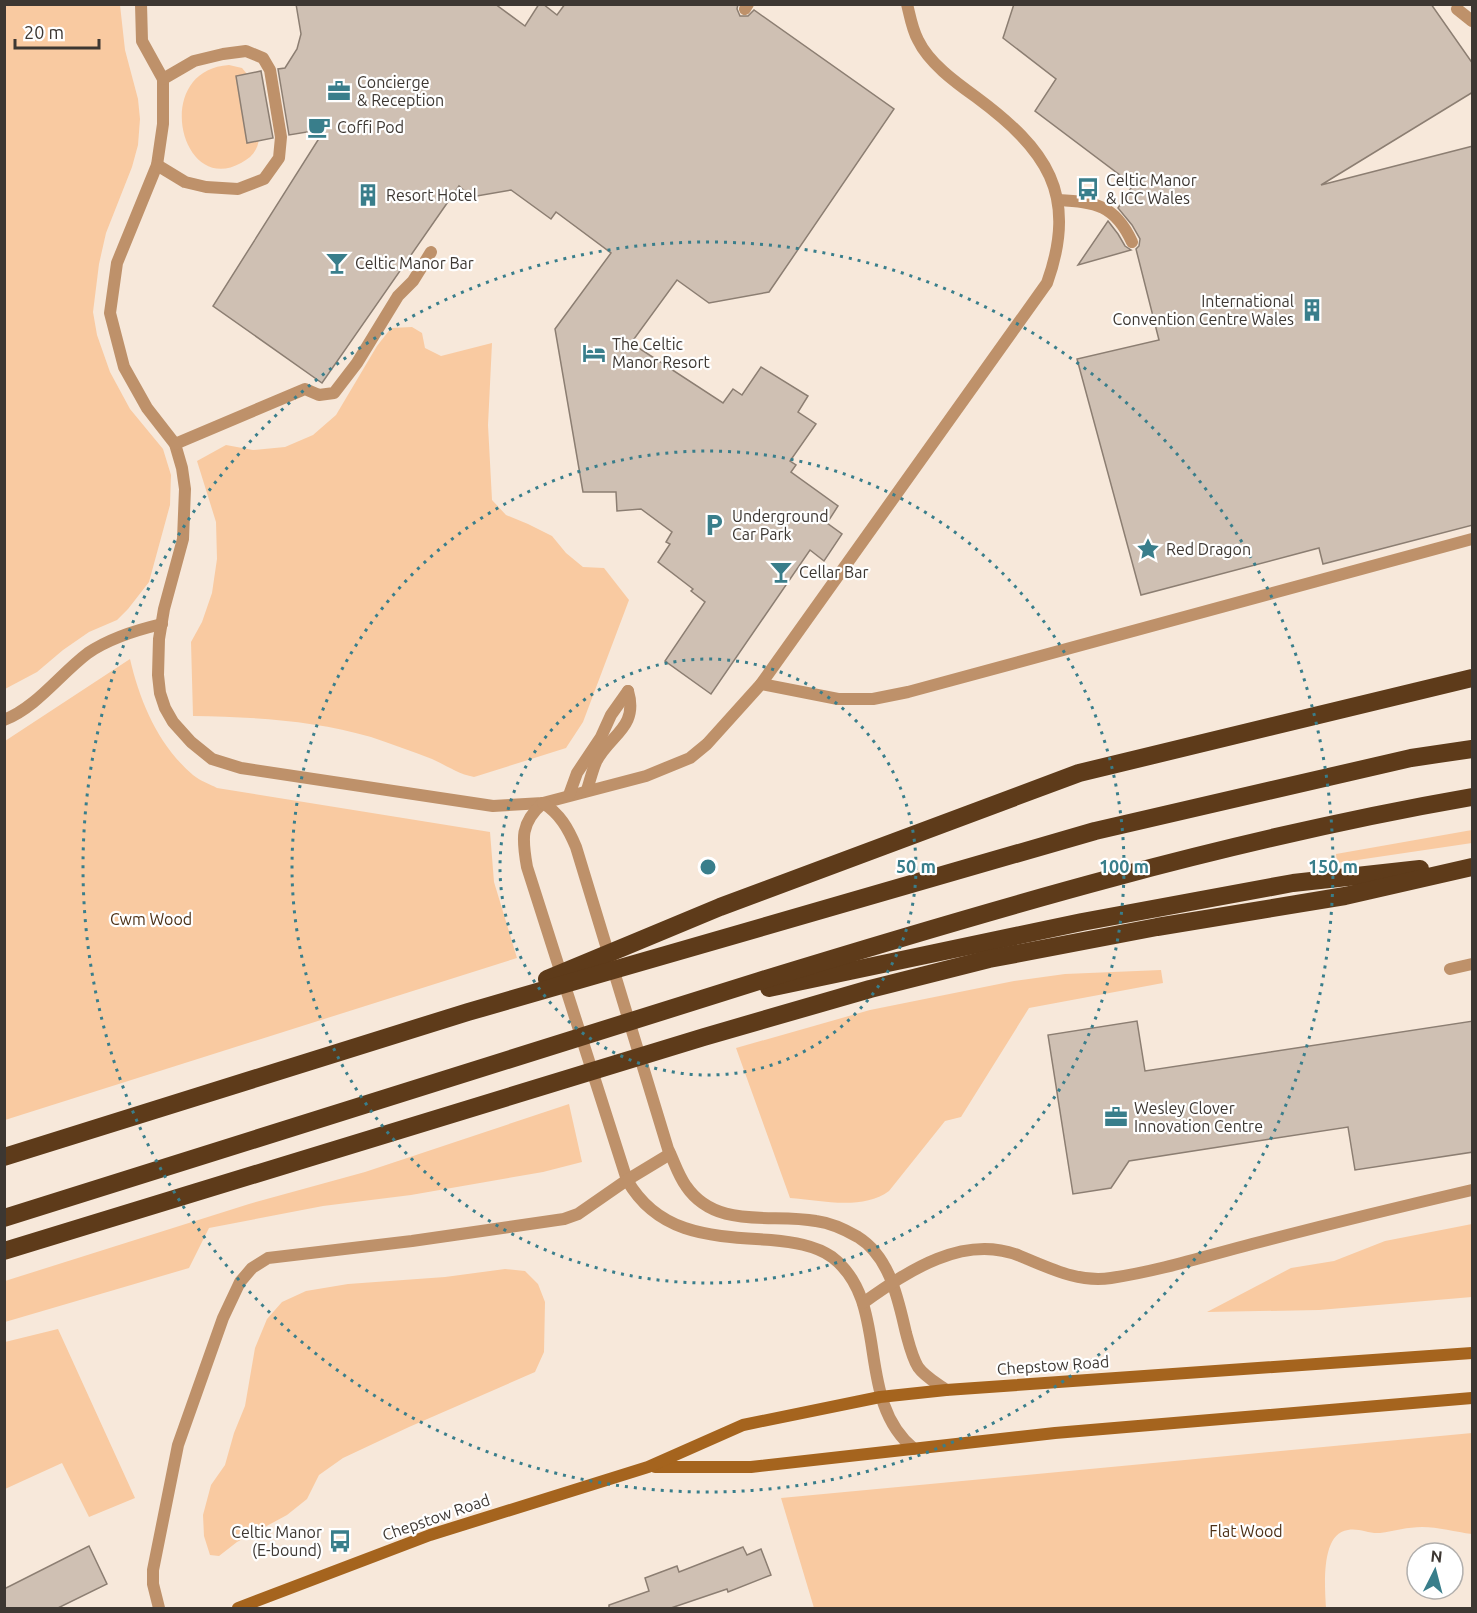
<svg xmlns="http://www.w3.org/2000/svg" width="1477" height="1613" font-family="Ubuntu,sans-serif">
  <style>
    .green { fill: #f9caa1 }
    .building { fill: #cfc0b3; stroke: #8c7e72; stroke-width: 1.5 }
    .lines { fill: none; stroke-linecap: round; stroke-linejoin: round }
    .lane { stroke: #be916a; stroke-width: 12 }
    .secondary { stroke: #a5641e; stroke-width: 12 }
    .highway { stroke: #5e3b1a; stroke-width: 18 }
    .ring { fill: none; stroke: #397e8b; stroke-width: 3; stroke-dasharray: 3 6 }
    .labels { text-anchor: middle; stroke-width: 4.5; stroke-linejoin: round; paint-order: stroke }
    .poi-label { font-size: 16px; fill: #3d3732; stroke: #fff; text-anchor: start }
    .park-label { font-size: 16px; fill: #4d3117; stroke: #fff }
    .street-label { font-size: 16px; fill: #3d3732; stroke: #fff }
    .centre { fill: #397e8b; stroke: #fff; stroke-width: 3 }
    .ring-label { font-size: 18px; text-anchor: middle; font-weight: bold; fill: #397e8b; stroke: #fff; stroke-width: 4.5; stroke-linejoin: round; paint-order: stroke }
  </style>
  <rect width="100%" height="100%" fill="#f7e8da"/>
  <g class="green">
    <polygon points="5,4 120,5 125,50 138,99 140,119 138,145 132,167 106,233 99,264 93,312 97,335 110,372 130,409 163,449 171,475 170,505 149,582 128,609 117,620 89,632 63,650 37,672 5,689"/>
    <path d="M229,65L242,68L247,74L259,138C258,150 252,157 241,163C180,197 151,70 229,65Z"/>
    <path d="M412,327L422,333L425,348L441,356L492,343L488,425L492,500L506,515L528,524L552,536L566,553L583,567L604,568L629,600L583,722L566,748L474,777C458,774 446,765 432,759C412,751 391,744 371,737C313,720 252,717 193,716L191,642L202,622L212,593L217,559L216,522L197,461L226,445L253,450L285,447L313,435L336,415L377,346L391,328Z"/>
    <path d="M130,659C140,702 158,745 193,775C200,781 210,784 217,788L490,832L494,882L517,958L5,1120V741Z"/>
    <polygon points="1472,830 1472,843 1337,863 1336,854"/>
    <path d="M1161,970L1163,983L1029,1008L961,1117L945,1121L889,1191C862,1211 820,1200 790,1198L736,1048L870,1010L1014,981L1065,974Z"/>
    <polygon points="569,1104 582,1162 543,1172 411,1195 323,1206 209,1228 189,1268 5,1322 5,1281 249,1204 365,1172"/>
    <polygon points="1472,1224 1472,1297 1319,1310 1207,1312 1291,1268 1334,1261 1385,1241"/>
    <polygon points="505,1269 525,1271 538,1284 545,1302 544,1352 535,1372 409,1427 343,1458 319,1475 307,1499 287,1515 237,1542 219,1556 210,1555 204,1536 203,1515 211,1485 225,1465 234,1433 245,1406 255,1348 267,1319 282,1302 306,1291 348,1284 445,1277"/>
    <polygon points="58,1329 135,1498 89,1517 62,1463 5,1489 5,1342"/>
    <path d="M1472,1433V1534C1456,1532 1438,1527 1422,1527C1408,1527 1394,1531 1380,1533C1369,1534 1359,1528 1348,1530C1320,1533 1325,1589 1326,1608H814L781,1498Z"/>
  </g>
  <g class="building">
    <polygon points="296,4 495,4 525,26 539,4 543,4 557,15 565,4 738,4 737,9 740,16 748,16 754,10 894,109 769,292 709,303 677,280 631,343 723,403 733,389 742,395 761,367 808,396 798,412 816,424 790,461 796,465 791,472 838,506 827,523 842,534 824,561 810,550 711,694 665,661 705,602 691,591 693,589 658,562 670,544 666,542 672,532 641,509 617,511 616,492 583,492 555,329 611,253 556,212 551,219 511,190 471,197 459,186 322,383 213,306 325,129 289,135 278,69 285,68 297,49 301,34"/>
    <polygon points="1014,4 1431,4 1473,64 1473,92 1321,185 1473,146 1473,525 1323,564 1319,548 1141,595 1077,359 1159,340 1136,249 1139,246 1140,239 1132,225 1118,208 1133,185 1035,111 1056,79 1003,38"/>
    <polygon points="261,71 273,138 247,143 236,76"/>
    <polygon points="1108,221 1118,234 1125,246 1131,250 1078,265"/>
    <polygon points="1137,1021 1145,1071 1473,1021 1473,1152 1355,1170 1348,1127 1129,1161 1111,1188 1073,1194 1048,1035"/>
    <polygon points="89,1546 107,1584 58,1608 4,1608 4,1589"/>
    <polygon points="743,1547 747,1555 761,1549 771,1575 728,1592 727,1589 671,1608 609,1608 609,1605 649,1591 645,1578 677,1566 679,1572"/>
  </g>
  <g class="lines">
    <g class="lane">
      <path d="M141,4L142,41L163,79V124L157,165L117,263L110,313L124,367L147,408L175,444L182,468L185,489L183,539L164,609L159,639L158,675L160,693L165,708L173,722L191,742L212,759L241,768L493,806L543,803L646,776L690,758L707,744L761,684L1047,283C1079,194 1046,149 976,97C955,82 929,63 918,40C912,29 910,16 907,4"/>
      <polyline points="745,9 748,4"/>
      <polyline points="1457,9 1472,21"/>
      <polyline points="157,165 185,182 206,187 238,189 264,179 279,158 281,137 270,70 263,58 246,51 223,54 194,61 163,79"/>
      <path d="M1058,200C1096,202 1115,205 1132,242"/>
      <polyline points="175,444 305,389 319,395 334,393 357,363 398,296 413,281 431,252"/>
      <polyline points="761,684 838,699 873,699 908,692 1472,539"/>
      <path d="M4,720C37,707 60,674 88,653C110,638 136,630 162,624"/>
      <path d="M587,790C590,781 592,771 596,762C609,735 639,728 628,691"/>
      <polyline points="569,795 577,773 601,737 611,715 628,691"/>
      <path d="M543,803C520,823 522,839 527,867L627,1180C659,1236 713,1236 771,1240C792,1242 815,1245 832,1257C892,1303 853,1399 914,1449"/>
      <path d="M543,803C560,814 568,828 576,847L668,1149C674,1161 678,1175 686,1186C716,1230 771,1213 816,1221C831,1223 846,1230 858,1237C890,1257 898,1299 906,1333C909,1344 912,1357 918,1367C925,1377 937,1383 946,1390"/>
      <polyline points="1450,969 1472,964"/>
      <path d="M863,1303C908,1271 964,1233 1020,1256C1050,1268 1078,1283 1111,1278C1159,1271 1206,1256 1252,1244C1325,1225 1399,1207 1472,1190"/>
      <polyline points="159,1608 153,1584 153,1570 178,1445 223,1318 240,1282 252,1268 268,1258 412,1241 564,1219 578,1214 627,1180 670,1154"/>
    </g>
    <g class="secondary">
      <polyline points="655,1467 751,1467 1055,1433 1472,1398"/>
      <polyline points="238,1608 430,1535 648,1467 743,1425 880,1397 946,1390 1472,1353"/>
    </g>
    <g class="highway">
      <polyline points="547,979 720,907 1079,773 1472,678"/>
      <polyline points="769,988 1082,922 1293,883 1420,869"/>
      <polyline points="4,1157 468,1012 1095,831 1411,758 1472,749"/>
      <path d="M4,1218C256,1139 507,1058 759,981C994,909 1230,839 1472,797"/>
      <polyline points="4,1251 704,1037 870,989 989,959 1157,927 1345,896 1472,867"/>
    </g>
  </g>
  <g class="ring">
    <circle cx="708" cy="867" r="208"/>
    <circle cx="708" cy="867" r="416"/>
    <circle cx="708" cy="867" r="625"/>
  </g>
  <defs>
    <g id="office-bare" transform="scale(1.8)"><path d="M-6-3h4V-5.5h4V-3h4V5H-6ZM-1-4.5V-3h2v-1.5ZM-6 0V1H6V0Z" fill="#397e8b" stroke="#fff" stroke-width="2.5" paint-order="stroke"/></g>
    <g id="cafe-bare" transform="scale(1.8)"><path d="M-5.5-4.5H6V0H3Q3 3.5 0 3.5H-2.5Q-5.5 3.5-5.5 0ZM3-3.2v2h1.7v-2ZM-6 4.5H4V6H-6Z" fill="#397e8b" stroke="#fff" stroke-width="2.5" paint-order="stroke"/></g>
    <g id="bus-bare" transform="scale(1.8)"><path d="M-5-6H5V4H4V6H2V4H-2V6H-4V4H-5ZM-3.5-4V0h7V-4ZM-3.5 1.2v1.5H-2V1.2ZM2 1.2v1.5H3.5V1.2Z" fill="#397e8b" stroke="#fff" stroke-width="2.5" paint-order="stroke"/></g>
    <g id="building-bare" transform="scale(1.8)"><path d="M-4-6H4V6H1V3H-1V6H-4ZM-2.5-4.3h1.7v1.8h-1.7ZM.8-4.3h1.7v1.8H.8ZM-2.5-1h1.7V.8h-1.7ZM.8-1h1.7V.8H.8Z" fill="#397e8b" stroke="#fff" stroke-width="2.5" paint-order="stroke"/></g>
    <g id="bar-bare" transform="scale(1.8)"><path d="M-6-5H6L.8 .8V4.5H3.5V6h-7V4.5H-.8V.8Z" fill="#397e8b" stroke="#fff" stroke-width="2.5" paint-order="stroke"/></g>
    <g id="hotel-bare" transform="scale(1.8)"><path d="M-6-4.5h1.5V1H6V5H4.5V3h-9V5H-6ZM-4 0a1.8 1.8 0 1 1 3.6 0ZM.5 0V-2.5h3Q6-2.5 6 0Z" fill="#397e8b" stroke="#fff" stroke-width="2.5" paint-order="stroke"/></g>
    <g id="parking-bare" transform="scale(1.8)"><path d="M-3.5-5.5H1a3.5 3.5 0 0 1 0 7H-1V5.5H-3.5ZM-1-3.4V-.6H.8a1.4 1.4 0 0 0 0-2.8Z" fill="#397e8b" stroke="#fff" stroke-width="2.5" paint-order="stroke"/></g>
    <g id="sight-bare" transform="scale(1.8)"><path d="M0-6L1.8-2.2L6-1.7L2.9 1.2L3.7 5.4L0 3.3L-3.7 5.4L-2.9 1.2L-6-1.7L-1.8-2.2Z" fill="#397e8b" stroke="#fff" stroke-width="2.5" paint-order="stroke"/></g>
  </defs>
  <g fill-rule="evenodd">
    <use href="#office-bare" x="339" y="91"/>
    <use href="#cafe-bare" x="319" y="127"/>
    <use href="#bus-bare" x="1088" y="189"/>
    <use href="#building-bare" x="368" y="195"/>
    <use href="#bar-bare" x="337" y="263"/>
    <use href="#building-bare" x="1312" y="310"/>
    <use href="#hotel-bare" x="594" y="353"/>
    <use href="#parking-bare" x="714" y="525"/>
    <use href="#sight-bare" x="1148" y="549"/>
    <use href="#bar-bare" x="781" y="572"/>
    <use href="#office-bare" x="1116" y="1117"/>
    <use href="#bus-bare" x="340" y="1541"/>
  </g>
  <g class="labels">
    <g class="poi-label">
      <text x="357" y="88">Concierge<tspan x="357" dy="18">&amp; Reception</tspan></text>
      <text x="337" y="133">Coffi Pod</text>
      <text x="1106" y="186">Celtic Manor<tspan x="1106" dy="18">&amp; ICC Wales</tspan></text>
      <text x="386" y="201">Resort Hotel</text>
      <text x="355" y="269">Celtic Manor Bar</text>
      <text x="1294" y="307" text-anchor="end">International<tspan x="1294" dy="18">Convention Centre Wales</tspan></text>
      <text x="612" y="350">The Celtic<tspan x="612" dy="18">Manor Resort</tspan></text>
      <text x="732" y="522">Underground<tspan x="732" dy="18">Car Park</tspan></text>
      <text x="1166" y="555">Red Dragon</text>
      <text x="799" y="578">Cellar Bar</text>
      <text x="1134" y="1114">Wesley Clover<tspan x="1134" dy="18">Innovation Centre</tspan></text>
      <text x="322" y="1538" text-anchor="end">Celtic Manor<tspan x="322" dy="18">(E-bound)</tspan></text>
    </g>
    <g class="park-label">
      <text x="151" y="925">Cwm Wood</text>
      <text x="1246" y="1537">Flat Wood</text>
    </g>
    <g class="street-label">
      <text transform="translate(1053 1365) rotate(-4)" y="6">Chepstow Road</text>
      <text transform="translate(436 1517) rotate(-19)" y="6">Chepstow Road</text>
    </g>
  </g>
  <circle cx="708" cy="867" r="9" class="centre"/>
  <g class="ring-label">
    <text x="916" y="873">50 m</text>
    <text x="1124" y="873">100 m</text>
    <text x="1333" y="873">150 m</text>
  </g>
  <rect width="1477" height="1613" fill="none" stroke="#3d3732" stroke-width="12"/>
  <g transform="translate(1435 1571) rotate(6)"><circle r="28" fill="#ffffff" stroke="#b1afad" stroke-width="1.5"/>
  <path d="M0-4.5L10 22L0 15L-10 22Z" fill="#397e8b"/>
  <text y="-9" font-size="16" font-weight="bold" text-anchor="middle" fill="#3d3732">N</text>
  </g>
  <path d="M15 39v9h84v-9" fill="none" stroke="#3d3732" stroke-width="3"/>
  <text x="24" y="39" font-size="18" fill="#3d3732" stroke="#ffffff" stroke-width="4.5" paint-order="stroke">20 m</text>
</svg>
